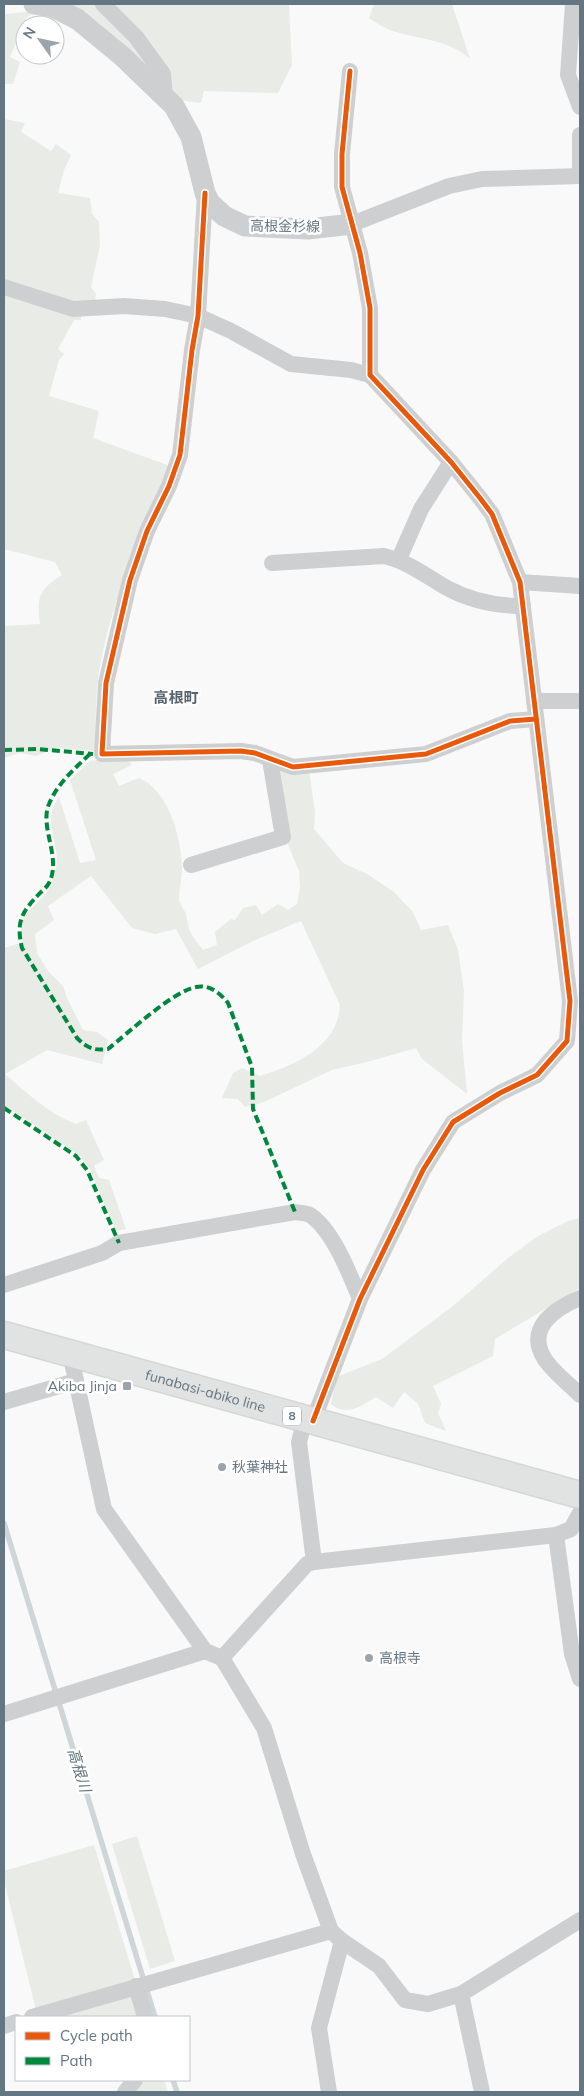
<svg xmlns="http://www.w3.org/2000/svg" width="584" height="2096" font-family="Mulish,'Noto Sans JP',sans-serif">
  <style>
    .green { fill: #e8ebe6 }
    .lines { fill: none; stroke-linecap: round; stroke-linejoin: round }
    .stream { stroke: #ced6d9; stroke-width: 5.5 }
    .primary-casing { stroke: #d5d6d7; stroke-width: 29 }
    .minor { stroke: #cecfd0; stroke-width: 16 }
    .tertiary { stroke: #cecfd0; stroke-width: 21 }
    .primary { stroke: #e1e2e2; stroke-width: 26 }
    .quiet { stroke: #00873e; stroke-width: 4; stroke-dasharray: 8 4; stroke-linecap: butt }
    .cycleway-casing { stroke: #fff; stroke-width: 8 }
    .cycleway { stroke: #e8590c; stroke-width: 5 }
    .poi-dot { fill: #99a4ac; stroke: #fff; stroke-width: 2 }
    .labels { text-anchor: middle; stroke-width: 5; stroke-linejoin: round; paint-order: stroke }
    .shield { fill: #fff; stroke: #939fa8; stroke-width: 1 }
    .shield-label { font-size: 12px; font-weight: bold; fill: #657683 }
    .street-label { font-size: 14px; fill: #657683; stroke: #fff }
    .poi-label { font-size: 14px; fill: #657683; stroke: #fff; text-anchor: start }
    .neighbourhood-label { font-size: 15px; font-weight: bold; fill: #57646e; stroke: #fff }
    .water-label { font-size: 15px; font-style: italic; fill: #60757c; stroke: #fff }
  </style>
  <rect width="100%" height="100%" fill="#f9f9f9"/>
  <g class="green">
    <polygon points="65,4 290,4 289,6 292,65 278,93 204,91 201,103 179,100"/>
    <path d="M374,4H452L470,59C448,39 421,40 393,31C385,29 377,23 369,18Z"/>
    <polygon points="36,11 26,18 10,57 20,62 13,84 4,84 4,14"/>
    <path d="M4,119L25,123L21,132L51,151L56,144L71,155L64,170L58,193L90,198L92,214L99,222L100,245L91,287L96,294L95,301L81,304V320H74L58,349L64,354L59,360L49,396L99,411L93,438L170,466C142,534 109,604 98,678C95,702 96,727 95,751L57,748L36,756L20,753L4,758V626L40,624C37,598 38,590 62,575L55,562L4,549Z"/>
    <path d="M124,756L132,765L113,774L119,786L139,778C168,789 182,839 182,868C182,878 179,888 179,898C179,903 183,907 185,912C188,918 187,925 190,931C192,937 199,944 203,950L217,945L215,932L231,919L235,920L243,908L256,905L262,915L278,904L288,910L297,904L300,888L299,871L286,840L277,768L309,770L315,812L314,829L343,863L367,874L394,892L413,912L421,930L448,925L458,950L464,991L462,1041L467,1094L422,1059L416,1048L367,1062L332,1070L264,1102L245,1107L238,1099L222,1098L233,1073L242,1068L260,1076C295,1065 338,1047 340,1005L301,921L253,941L198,969L176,929L155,934L132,928L91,876L48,906L54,920L35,934L37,953L48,971L63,986L67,998L83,1030L97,1032L108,1040L102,1064L47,1050L5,1074C27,1093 49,1114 76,1124L86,1120L104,1160L94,1166L99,1178L109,1180L126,1229L116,1231L90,1169L79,1155L4,1105V948L23,942C14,910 44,905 52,883C54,876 57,866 57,860C56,836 43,819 59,797L80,863L96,860L70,780L90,761Z"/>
    <path d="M580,1218V1288L495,1339L493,1356L433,1386L441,1404L438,1413L446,1431L425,1423L418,1404L404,1392L393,1408L376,1397C362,1405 346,1418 331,1404L336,1377L382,1359L453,1306L508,1258L538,1236L568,1221Z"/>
    <polygon points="137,1836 175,1961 150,1969 112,1844"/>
    <polygon points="94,1845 135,1980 36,2010 4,1881 4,1871"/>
    <polygon points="131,1995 138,2017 52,2017"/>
    <polygon points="145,2080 164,2080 168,2092 135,2092"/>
  </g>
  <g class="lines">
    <g class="stream">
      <polyline points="4,1523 155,2017"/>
      <polyline points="173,2080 177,2092"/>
    </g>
    <g class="primary-casing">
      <g id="primary">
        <path id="s1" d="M4,1335L580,1495"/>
      </g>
    </g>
    <g class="minor">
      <polyline points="103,4 136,37 163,74 165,97"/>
      <polyline points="573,4 568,75 580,107"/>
      <polyline points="580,176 580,135"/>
      <polyline points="205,193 198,316 192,350 180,455 169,486 147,531 130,580 106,683 102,754 241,751 255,753 293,767 426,754 510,721 536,719"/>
      <polyline points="352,224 449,186 482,179 580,176"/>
      <polyline points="4,287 73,309 124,306 165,309 198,316 231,331 291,364 351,370 370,375"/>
      <polyline points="399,559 421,509 451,462"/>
      <path d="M272,563L384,556C407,561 426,576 447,588C471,601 496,606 523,606"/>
      <polyline points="520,582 580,586"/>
      <polyline points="534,701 580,701"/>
      <polyline points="191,865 283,837 270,760"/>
      <path d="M4,1285L102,1253L119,1243L295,1212C300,1213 306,1213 310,1215C333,1230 350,1275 360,1299"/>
      <path d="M580,1298C554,1309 526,1328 544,1358C551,1370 570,1385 580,1395"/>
      <polyline points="70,1353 104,1509 205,1651"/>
      <polyline points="4,1402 76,1381"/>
      <polyline points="313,1421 360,1299 423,1170 453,1122 500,1093 537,1075 567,1041 570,1001 520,582 492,514 480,498 451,462 370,375 370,308 360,253 342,187 342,154 350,71"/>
      <polyline points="556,1535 572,1654 580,1679"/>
      <polyline points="314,1562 556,1535 571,1529 580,1513"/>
      <polyline points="222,1658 264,1728 303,1854 331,1931"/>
      <polyline points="4,1714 205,1651 222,1658 307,1564 314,1562 299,1442 305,1419"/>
      <polyline points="342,1941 379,1966 405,2000 428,2004 461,1994"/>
      <polyline points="136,1986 145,2017"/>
      <polyline points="32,2017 331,1931 342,1941 319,2028 329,2092"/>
      <polyline points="4,2026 16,2022"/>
      <polyline points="125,2092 135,2080"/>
      <polyline points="482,2092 461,1994 580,1920"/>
    </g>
    <polyline class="tertiary" points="34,4 53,7 77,19 122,56 174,106 191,137 205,193 210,203 224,216 245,226 308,229 352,224"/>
    <use href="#primary" class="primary"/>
    <g class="quiet">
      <polyline points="4,750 38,749 93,754"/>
      <path d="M90,754C75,768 57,784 49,804C39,827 62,858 49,883C47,887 42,891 39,894C21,913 16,922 22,948L77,1038C87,1048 94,1051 108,1049C127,1034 173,991 196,987C209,984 220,993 228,1003L252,1067L253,1109L295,1212"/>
      <polyline points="4,1108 76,1156 87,1170 119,1243"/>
    </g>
    <g class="cycleway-casing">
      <g id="cycleway">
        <polyline points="205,193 198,316 192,350 180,455 169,486 147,531 130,580 106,683 102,754 241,751 255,753 293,767 426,754 510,721 536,719"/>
        <polyline points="313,1421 360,1299 423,1170 453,1122 500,1093 537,1075 567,1041 570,1001 520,582 492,514 480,498 451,462 370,375 370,308 360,253 342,187 342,154 350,71"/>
      </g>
    </g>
    <use href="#cycleway" class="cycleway"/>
  </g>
  <g class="poi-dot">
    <rect x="122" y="1381" width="10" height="10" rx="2.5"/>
    <circle cx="222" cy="1467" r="5"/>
    <circle cx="369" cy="1658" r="5"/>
  </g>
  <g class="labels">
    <rect class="shield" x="283" y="1406.5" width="18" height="19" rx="4"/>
    <g class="shield-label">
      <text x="292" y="1420">8</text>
    </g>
    <g class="street-label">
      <text transform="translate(285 226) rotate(1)" y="5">高根金杉線</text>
      <text dy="5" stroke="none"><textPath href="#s1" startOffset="209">funabasi-abiko line</textPath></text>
    </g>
    <g class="poi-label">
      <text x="117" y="1391" text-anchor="end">Akiba Jinja</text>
      <text x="232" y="1472">秋葉神社</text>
      <text x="379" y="1663">高根寺</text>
    </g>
    <g class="neighbourhood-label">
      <text x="176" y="703">高根町</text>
    </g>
    <g class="water-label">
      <text transform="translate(79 1770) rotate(73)" y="5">高根川</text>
    </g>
  </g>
  <rect width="584" height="2096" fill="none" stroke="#657683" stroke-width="10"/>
  <rect x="15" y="2016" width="175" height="65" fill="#ffffff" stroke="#c1c8cd"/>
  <rect x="25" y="2032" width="25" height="8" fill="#e8590c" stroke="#c1c8cd"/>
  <text x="60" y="2041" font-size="15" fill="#657683">Cycle path</text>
  <rect x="25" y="2057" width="25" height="8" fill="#00873e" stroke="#c1c8cd"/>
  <text x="60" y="2066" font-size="15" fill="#657683">Path</text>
  <g transform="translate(40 40) rotate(303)"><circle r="24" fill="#ffffff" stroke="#c1c8cd"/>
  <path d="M0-4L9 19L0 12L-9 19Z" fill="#99a4ac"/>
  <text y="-8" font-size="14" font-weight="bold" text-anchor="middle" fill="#657683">N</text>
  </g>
</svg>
